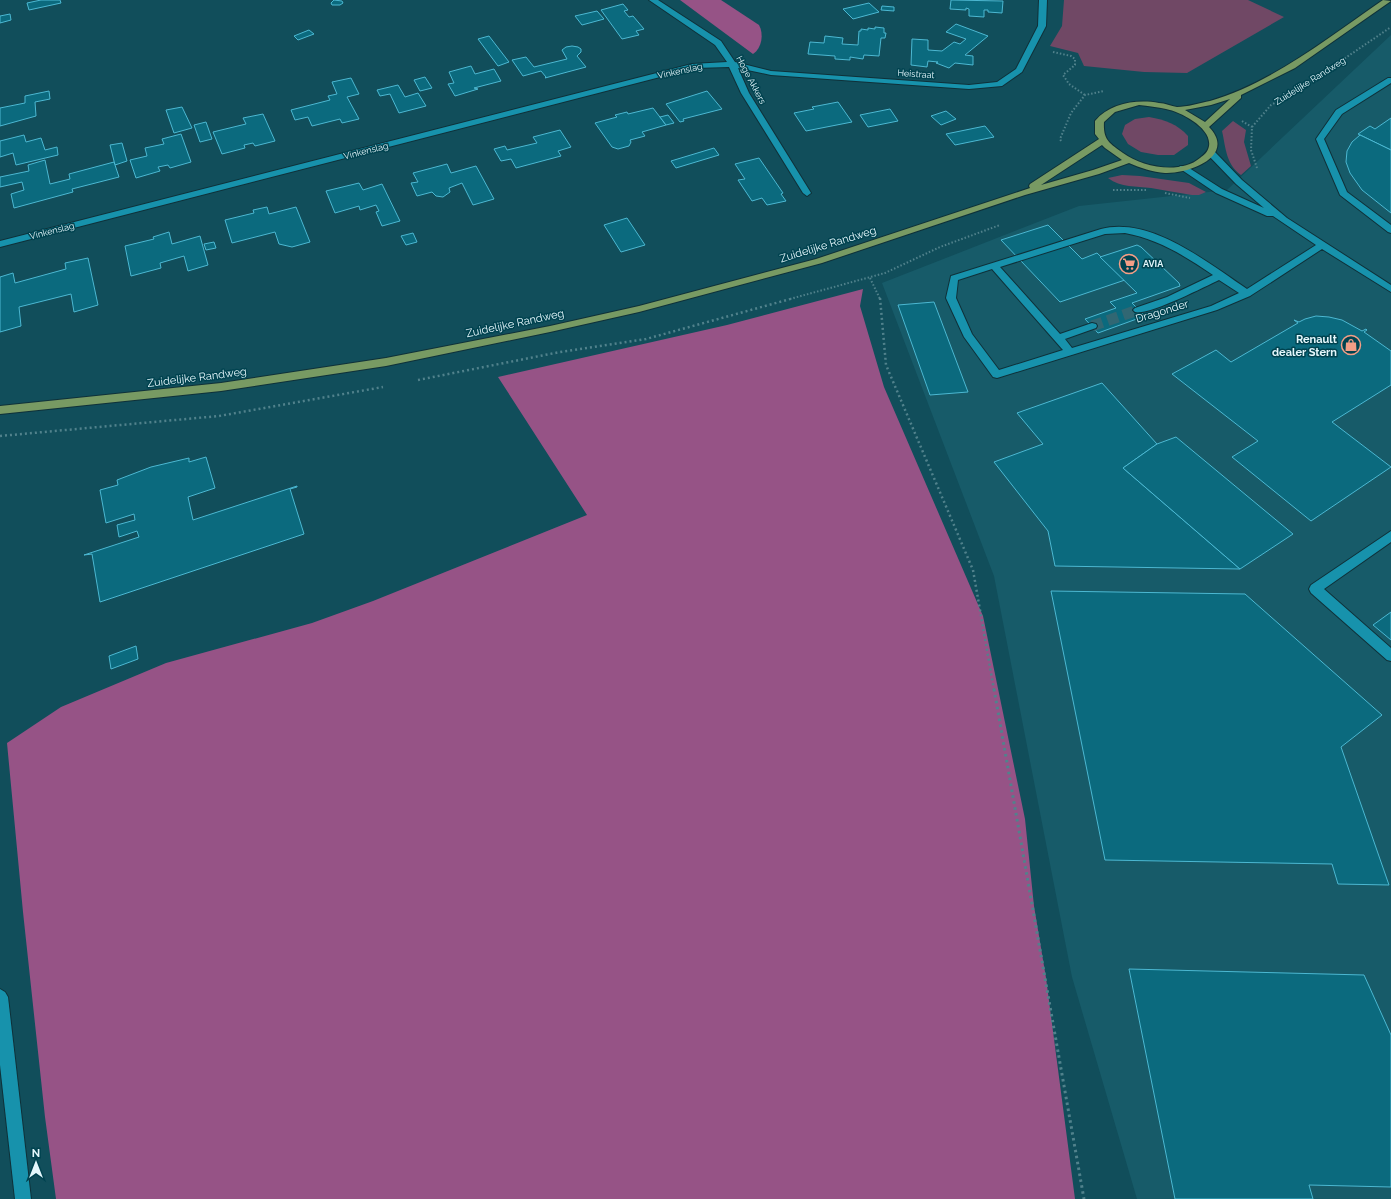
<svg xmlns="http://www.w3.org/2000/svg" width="1391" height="1199" font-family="Raleway,sans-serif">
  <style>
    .built { fill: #175b69 }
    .green { fill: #704865 }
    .forest { fill: #965386 }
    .building { fill: #0b6a7e; stroke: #4cb8d2 }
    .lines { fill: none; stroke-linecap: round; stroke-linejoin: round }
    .minor-tunnel { stroke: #316773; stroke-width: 11; stroke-dasharray: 11 5.5; stroke-linecap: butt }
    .minor-casing { stroke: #0f3139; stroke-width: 2 }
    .major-casing { stroke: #0f3139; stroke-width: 2 }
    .path-far2 { stroke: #51828c; stroke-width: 2; stroke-dasharray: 1.5 2; stroke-linecap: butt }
    .path-far1 { stroke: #51828c; stroke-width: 2.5; stroke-dasharray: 2 3; stroke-linecap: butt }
    .path { stroke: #51828c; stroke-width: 3; stroke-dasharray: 2.5 3.5; stroke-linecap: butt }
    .minor { fill: #1792ac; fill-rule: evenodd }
    .major { fill: #789a63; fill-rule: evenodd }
    .labels { text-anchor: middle; stroke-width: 3; stroke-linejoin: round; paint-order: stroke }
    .far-street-label { font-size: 9px; fill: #e4f7fc; stroke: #004350 }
    .far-poi-label { font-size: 9px; font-weight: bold; fill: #e4f7fc; stroke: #004350; text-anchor: start }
    .street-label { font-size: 11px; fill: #e4f7fc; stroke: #004350 }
    .poi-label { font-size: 11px; font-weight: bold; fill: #e4f7fc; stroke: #004350; text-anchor: end }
  </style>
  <rect width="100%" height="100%" fill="#114e5b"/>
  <polygon class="built" points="1391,35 1391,1199 1137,1199 1072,977 994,576 882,283 1079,206 1227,190"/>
  <g class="green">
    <polygon points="1064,0 1248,0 1284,17 1187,73 1144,72 1084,66 1078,53 1050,46 1062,26"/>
    <path d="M1149,117C1166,120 1177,124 1188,136V145L1174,155H1158L1141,152L1128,144L1122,134L1125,125L1135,119Z"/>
    <path d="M1233,121L1246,130L1244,142L1251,166L1241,175C1226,164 1226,149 1222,131Z"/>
    <path d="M1122,175L1140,176L1189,183L1206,192L1199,195H1192C1178,193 1164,190 1151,188C1136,186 1121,188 1108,178Z"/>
  </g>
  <g class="forest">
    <path d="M680,0H721L759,25C764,34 762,48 753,54Z"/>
    <polygon points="863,289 860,306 884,387 983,616 1025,819 1034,906 1046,978 1075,1199 56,1199 45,1117 23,912 7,743 61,707 166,663 312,623 373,601 587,515 498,377 727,325"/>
  </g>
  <g class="building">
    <polygon points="41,0 60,0 61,3 29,10 27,3"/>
    <polygon points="334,0 342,1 343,3 340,5 332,5 331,3"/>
    <polygon points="951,0 1003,1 1002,13 988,12 988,10 984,10 984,17 969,16 969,9 966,8 966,10 950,9"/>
    <polygon points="869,3 879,12 853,19 843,9"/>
    <polygon points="623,4 628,10 624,11 629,17 633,16 644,29 636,31 639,35 622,39 601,10"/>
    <polygon points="882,6 894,7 894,11 881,10"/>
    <polygon points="597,11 604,19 582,25 575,16"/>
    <polygon points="10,14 11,20 0,23 0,16"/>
    <polygon points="956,24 988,36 965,55 973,56 973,65 955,63 949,68 936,63 938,62 928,61 927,67 911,65 912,39 928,40 928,50 942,51 954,42 960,44 966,39 946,32"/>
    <polygon points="875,27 884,28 884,33 886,33 885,38 881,38 879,56 864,55 863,59 850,57 850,60 835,59 835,56 808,54 810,42 824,43 825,36 843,38 842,44 858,45 859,31 861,31 861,29 868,30 868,28 875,29"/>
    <polygon points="309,30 314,34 298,40 294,36"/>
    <polygon points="489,36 509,62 498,66 478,39"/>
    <polygon points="572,46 578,47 581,49 581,52 577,56 586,67 545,78 546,77 541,71 523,76 512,60 526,57 534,67 567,59 562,50 566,47"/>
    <polygon points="471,66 475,74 494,69 501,81 474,88 478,89 455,96 448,84 454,83 449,72"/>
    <polygon points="425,77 432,88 420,91 414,80"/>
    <polygon points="351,78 359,94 347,97 359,119 342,123 340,119 312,126 308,117 295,120 291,110 330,100 328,96 337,94 332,82"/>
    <polygon points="398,85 405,97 418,93 426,106 399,113 390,94 380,96 377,90"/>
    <polygon points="49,91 50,99 35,102 36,116 0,126 0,108 25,103 25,96"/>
    <polygon points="707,91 722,109 683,119 684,121 680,122 666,104"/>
    <polygon points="838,102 852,122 806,131 794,113 814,109 812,107"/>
    <polygon points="182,107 192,128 174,133 166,110"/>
    <polygon points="653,108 666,125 642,132 645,136 630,140 631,142 629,146 618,149 612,147 595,123 617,117 615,115 627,112 628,114"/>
    <polygon points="890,109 898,121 868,127 860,115"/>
    <polygon points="946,111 956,119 941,125 931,116"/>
    <polygon points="263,114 275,141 255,146 253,143 244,145 245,148 222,154 213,132 246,124 243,118"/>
    <polygon points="668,115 674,123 666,125 660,117"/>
    <polygon points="1391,118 1391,150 1358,134 1370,126 1375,129"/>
    <polygon points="206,122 212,139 200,142 194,125"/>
    <polygon points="985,126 994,137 955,145 946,134"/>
    <polygon points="560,130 571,147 558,151 561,156 516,168 511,159 501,161 494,149 505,146 507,150 537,143 533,137"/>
    <polygon points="181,134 191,162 170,168 168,165 158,167 160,171 136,178 130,160 147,156 145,148 164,144 162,139"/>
    <polygon points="24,135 26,142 41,138 45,150 57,147 58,155 16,165 13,153 0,157 0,141"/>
    <polygon points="1360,135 1391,150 1391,213 1362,190 1350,173 1346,162 1347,151 1352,142"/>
    <polygon points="122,143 127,161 115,165 110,145"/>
    <polygon points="714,148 719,155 676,168 671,161"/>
    <polygon points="759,158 783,193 781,194 786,201 767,205 762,198 752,201 738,180 745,179 735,164"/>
    <polygon points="45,160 50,184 70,179 69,174 114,162 119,177 72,189 73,192 14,208 11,194 24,190 22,182 0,187 0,177 29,171 28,165"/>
    <polygon points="447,164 451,173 476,166 494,199 473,205 462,183 449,188 450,192 443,197 436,196 432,192 417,196 411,183 418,182 413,173"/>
    <polygon points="359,183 363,190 382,184 400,221 382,226 376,212 379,211 376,205 360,210 359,206 335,213 326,191"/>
    <polygon points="267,207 269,214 296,207 310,242 292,247 279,244 275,232 232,243 225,220 254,213 253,210"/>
    <polygon points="627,218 645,245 621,252 604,225"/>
    <polygon points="1048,225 1082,259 1097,253 1125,280 1060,302 1001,240"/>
    <polygon points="169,232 172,244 200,236 208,265 188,271 184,256 160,263 161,268 131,276 125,246 154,239 153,237"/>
    <polygon points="413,233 417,242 406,245 401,236"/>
    <polygon points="214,242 216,248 206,250 204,244"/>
    <polygon points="1137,245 1141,247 1179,283 1180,286 1132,303 1145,316 1098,333 1085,319 1116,308 1110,302 1137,293 1100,257"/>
    <polygon points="88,258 98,305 74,312 71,294 19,307 21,326 0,332 0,277 13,273 15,283 66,269 65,263"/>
    <polygon points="934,302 968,392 930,395 898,305"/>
    <polygon points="1316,316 1329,317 1342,320 1362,331 1366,329 1367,330 1364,332 1391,351 1391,385 1332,422 1391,467 1311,521 1232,457 1258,441 1172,374 1216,350 1231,362 1298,323 1294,320 1299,322 1305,319"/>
    <polygon points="1102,383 1157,444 1123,468 1240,569 1055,566 1048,531 994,462 1043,444 1017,413"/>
    <polygon points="1176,437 1293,534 1240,569 1123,468 1157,444"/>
    <polygon points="206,457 215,488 188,497 193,520 297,486 297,487 290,489 304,534 100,602 92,554 84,555 139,537 137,531 119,537 117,525 135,520 134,514 106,523 100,490 118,485 117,480 151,467 189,458 189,462"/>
    <polygon points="1051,591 1245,594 1382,715 1341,747 1389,885 1338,884 1332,864 1105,860"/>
    <polygon points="1391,612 1391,640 1373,625"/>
    <polygon points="136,646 138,659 111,669 109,656"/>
    <polygon points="1129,969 1364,975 1391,1035 1391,1187 1309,1185 1313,1199 1175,1199"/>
  </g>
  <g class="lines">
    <polyline class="minor-tunnel" points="1092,326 1138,310"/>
    <g class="minor-casing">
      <g id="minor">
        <polygon points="649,0 658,0 721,41 735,62 771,71 969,85 997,82 1016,69 1038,26 1039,0 1047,0 1046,26 1022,72 1002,86 969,89 771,75 738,68 749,93 811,193 807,196 803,193 741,93 729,67 695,68 0,247 0,241 692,64 727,62 715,45"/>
        <polygon points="1388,78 1391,78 1391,83 1342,114 1324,139 1347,192 1391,225 1391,233 1388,232 1340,195 1316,139 1336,110"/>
        <path d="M1211,150L1214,151L1242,180L1287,218L1391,285V292L1322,249L1250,296L1217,310L997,378L993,377L964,337L946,298L951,276L1101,229C1151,216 1208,263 1247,289L1316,245L1273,216H1267L1216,193L1179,168L1180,166H1186L1222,189L1264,208L1236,184L1208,155L1207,153ZM1125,233C1158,239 1185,256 1213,275L1167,297L1135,308L1133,310L1135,312C1148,316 1204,287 1219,280L1239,293L1211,306L1072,348L1065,339L1096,328L1097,326L1096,324L1092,323L1060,334L1000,267L1105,234ZM992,269L1063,350L999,370L972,334L956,298L958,280Z"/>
        <polygon points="1391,531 1391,542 1324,589 1391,648 1391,661 1387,660 1311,593 1309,589 1311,585"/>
        <polygon points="0,989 5,992 8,997 31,1199 15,1199 0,1065"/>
      </g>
    </g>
    <g class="major-casing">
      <path id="major" d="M1383,0L1391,1L1295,68L1241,95V98L1209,127C1237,156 1189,174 1165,173C1153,172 1140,168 1129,163L1099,174L1025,195L822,263L639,312L550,332L386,366L221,391L0,414V406L221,383L386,358L550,326L639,306L816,259L1030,188L1029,186L1030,184L1099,139L1095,134V121C1110,103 1137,99 1159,103C1165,103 1171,106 1177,107C1187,107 1200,103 1210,101C1274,82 1329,37 1383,0ZM1230,99L1205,122L1185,110L1211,105ZM1139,105C1148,106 1158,107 1166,109C1181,112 1212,128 1209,146C1208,152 1204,155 1200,158C1180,175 1142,167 1123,153C1109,143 1103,140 1104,122L1115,112ZM1102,145L1105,148L1122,160L1093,170L1041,185Z"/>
    </g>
    <g class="path-far2">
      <polyline points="1053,52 1071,56 1075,59 1075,65 1063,75 1069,84 1085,95"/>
      <polyline points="1307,84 1391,27"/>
      <polyline points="1242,121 1252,127"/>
      <polyline points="1061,141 1060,139 1071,113 1085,95 1104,91"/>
      <polyline points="1257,168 1251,150 1252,127 1271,105 1303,87"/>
      <polyline points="1113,190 1146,190"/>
      <polyline points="1165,193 1190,198"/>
      <polyline points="870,278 880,299"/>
      <polyline points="790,299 885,273 940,247 1000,225"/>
    </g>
    <g class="path-far1">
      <polyline points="880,298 886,365 973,570 994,690"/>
      <polyline points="418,380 560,352 646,339 794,298"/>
      <polyline points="0,436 219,416 383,387"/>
    </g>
    <polyline class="path" points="994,689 1084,1199"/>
    <use href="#minor" class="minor"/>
    <use href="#major" class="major"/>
  </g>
  <defs>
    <g id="supermarket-ring" transform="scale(1)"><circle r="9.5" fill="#004350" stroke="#f49e86" stroke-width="1.5"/><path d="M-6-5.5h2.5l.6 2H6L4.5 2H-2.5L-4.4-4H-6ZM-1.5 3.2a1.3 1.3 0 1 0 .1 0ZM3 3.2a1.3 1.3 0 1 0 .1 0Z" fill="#f49e86"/></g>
    <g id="shop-ring" transform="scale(1)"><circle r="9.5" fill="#004350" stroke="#f49e86" stroke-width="1.5"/><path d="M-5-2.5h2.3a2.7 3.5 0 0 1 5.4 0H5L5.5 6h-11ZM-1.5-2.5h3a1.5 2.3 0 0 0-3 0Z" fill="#f49e86"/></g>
  </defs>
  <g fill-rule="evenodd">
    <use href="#supermarket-ring" x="1129" y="264"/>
    <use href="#shop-ring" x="1351" y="345"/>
  </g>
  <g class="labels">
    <g class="far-street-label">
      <text transform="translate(680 71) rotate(-12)" y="3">Vinkenslag</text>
      <text transform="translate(916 74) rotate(4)" y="3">Heistraat</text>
      <text transform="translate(751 80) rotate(62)" y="3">Hoge Akkers</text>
      <text transform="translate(1310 81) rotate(-32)" y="3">Zuidelijke Randweg</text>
      <text transform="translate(366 151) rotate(-14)" y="3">Vinkenslag</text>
      <text transform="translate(52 231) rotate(-14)" y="3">Vinkenslag</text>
    </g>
    <g class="far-poi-label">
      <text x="1143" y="267">AVIA</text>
    </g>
    <g class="street-label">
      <text transform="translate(828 244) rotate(-17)" y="4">Zuidelijke Randweg</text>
      <text transform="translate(1162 311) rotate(-17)" y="4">Dragonder</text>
      <text transform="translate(515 323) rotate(-12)" y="4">Zuidelijke Randweg</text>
      <text transform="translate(197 377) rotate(-7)" y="4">Zuidelijke Randweg</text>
    </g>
    <g class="poi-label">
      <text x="1337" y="343">Renault<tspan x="1337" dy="13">dealer Stern</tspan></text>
    </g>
  </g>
  <g transform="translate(36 1163)" stroke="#004350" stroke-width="3" paint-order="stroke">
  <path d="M0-3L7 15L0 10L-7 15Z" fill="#e4f7fc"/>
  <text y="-6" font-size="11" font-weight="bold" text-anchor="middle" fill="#e4f7fc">N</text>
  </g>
</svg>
